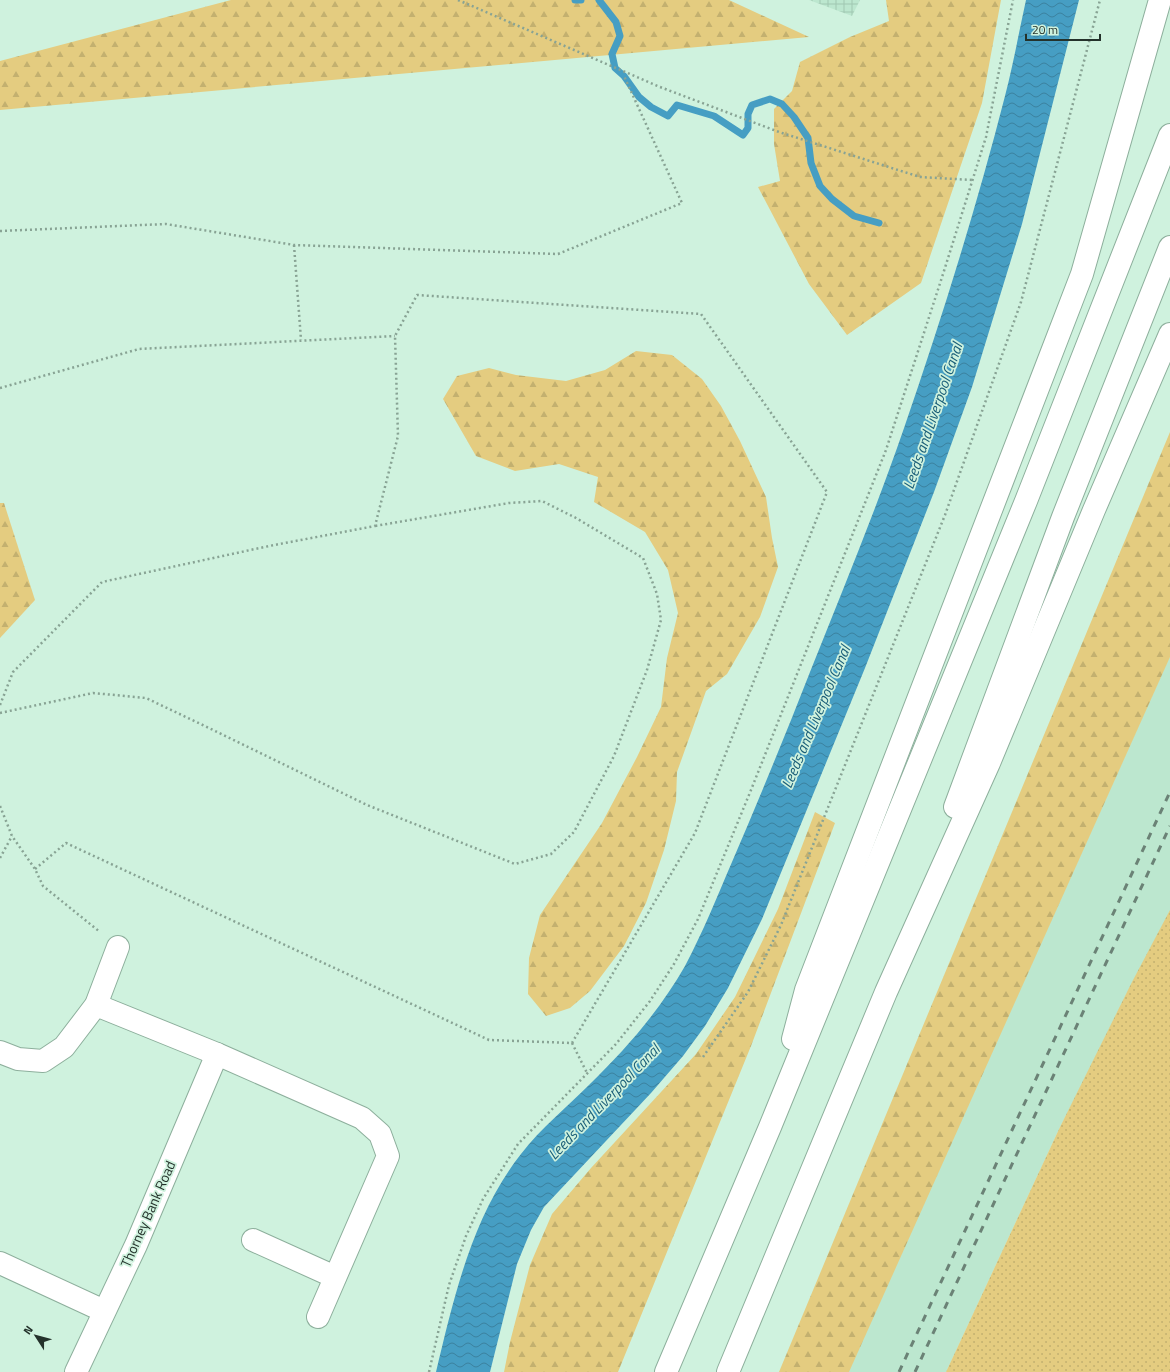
<svg xmlns="http://www.w3.org/2000/svg" width="1170" height="1372" font-family="'Titillium Web',sans-serif">
  <style>
    .built { fill: #bce7cf }
    .industrial { fill: url(#industrial-grid) }
    .grass { fill: url(#grass-dots) }
    .forest { fill: url(#forest-firs) }
    .water { fill: url(#water-waves) }
    .lines { fill: none; stroke-linecap: round; stroke-linejoin: round }
    .stream { stroke: #469ec3; stroke-width: 7 }
    .minor-casing { stroke: #8daf9c; stroke-width: 24 }
    .motorway-casing { stroke: #8daf9c; stroke-width: 24 }
    .path { stroke: #88a394; stroke-width: 2.5; stroke-dasharray: 2 3; stroke-linecap: butt }
    .minor { stroke: #fff; stroke-width: 22 }
    .motorway { stroke: #fff; stroke-width: 22 }
    .rail { stroke: #6b8276; stroke-width: 3; stroke-dasharray: 7 7; stroke-linecap: butt }
    .labels { text-anchor: middle; stroke-width: 3.5; stroke-linejoin: round; paint-order: stroke }
    .street-label { font-size: 14px; fill: #24322b; stroke: #cff2de }
    .water-label { font-size: 15px; font-style: italic; fill: #1a5e78; stroke: #cff2de }
  </style>
  <defs>
    <pattern id="industrial-grid" width="8" height="8" patternUnits="userSpaceOnUse"><rect width="8" height="8" fill="#bce7cf"/><path d="M0 4h8M4 0v8" fill="none" stroke="#a1c7b2"/></pattern>
    <pattern id="grass-dots" width="8" height="8" patternUnits="userSpaceOnUse"><rect width="8" height="8" fill="#e4cc80"/><path d="M2 2h.1M6 6h.1" fill="none" stroke="#c3b06f" stroke-width="1.8" stroke-linecap="round"/></pattern>
    <pattern id="forest-firs" width="22" height="20" patternUnits="userSpaceOnUse"><rect width="22" height="20" fill="#e4cc80"/><path d="M5 1l3.5 6h-7zM16 11l3.5 6h-7z" fill="#c3b06f"/></pattern>
    <pattern id="water-waves" width="16" height="10" patternUnits="userSpaceOnUse"><rect width="16" height="10" fill="#469ec3"/><path d="M0 5q4-4 8 0t8 0" fill="none" stroke="#3a819f"/></pattern>
  </defs>
  <rect width="100%" height="100%" fill="#cff2de"/>
  <polygon class="built" points="1170,656 1170,912 1060,1127 946,1372 848,1372"/>
  <polygon class="industrial" points="809,0 860,0 852,16"/>
  <polygon class="grass" points="1170,910 1170,1372 946,1372 1060,1127 1132,982"/>
  <g class="forest">
    <polygon points="231,0 729,0 809,37 0,110 0,61"/>
    <polygon points="886,0 1001,0 982,103 921,283 847,335 809,284 758,187 780,181 774,144 774,109 792,91 800,62 850,37 889,21"/>
    <polygon points="636,351 672,355 702,379 721,406 740,441 766,497 772,538 778,567 760,617 727,674 706,691 677,772 676,801 664,850 646,903 624,946 590,991 570,1008 546,1016 528,994 529,958 540,915 602,823 637,757 661,707 667,658 678,613 668,570 645,532 594,502 598,477 559,464 515,471 476,456 443,399 457,376 489,368 516,375 566,381 605,370"/>
    <polygon points="1170,432 1170,657 849,1372 779,1372"/>
    <polygon points="0,503 4,503 35,600 0,638"/>
    <polygon points="815,812 835,823 751,1046 618,1372 504,1372 510,1342 530,1265 552,1214 591,1168 696,1054 735,997 778,909"/>
  </g>
  <path class="water" d="M1026,0H1079L1022,224L972,387L934,492L865,668L762,919L728,988L705,1026L683,1056L651,1093L544,1207L531,1230L517,1264L490,1372H436C454,1297 472,1216 521,1154C541,1128 567,1107 590,1084C626,1049 660,1010 685,966C703,932 717,897 732,862C759,799 785,736 810,672C842,592 875,512 903,431C941,321 976,209 1005,96C1013,65 1019,32 1026,0Z"/>
  <g class="lines">
    <g class="stream">
      <polyline points="575,0 581,0"/>
      <polyline points="599,0 616,22 620,36 612,54 615,68 624,76 639,97 651,107 668,116 677,105 714,116 743,135 748,128 748,114 752,105 770,99 782,104 794,117 808,138 811,163 820,186 832,199 854,216 879,223"/>
    </g>
    <g class="minor-casing">
      <g id="minor">
        <polyline points="96,1005 217,1054 362,1118 380,1134 388,1156 318,1317"/>
        <polyline points="0,1052 18,1059 43,1061 64,1047 96,1005 118,947"/>
        <polyline points="253,1240 335,1277"/>
        <polyline points="0,1263 104,1311"/>
        <polyline points="76,1372 136,1245 217,1054"/>
      </g>
    </g>
    <g class="motorway-casing">
      <g id="motorway">
        <polyline points="955,807 1063,517 1170,247"/>
        <polyline points="793,1039 806,990 1082,274 1160,0"/>
        <polyline points="666,1372 770,1127 1026,501 1170,135"/>
        <polyline points="728,1372 886,992 989,763 1094,510 1170,334"/>
      </g>
    </g>
    <g class="path">
      <polyline points="458,0 660,87 779,132 920,177 972,180"/>
      <polyline points="0,231 166,224 294,245 558,254 682,203 624,76"/>
      <polyline points="294,245 301,340"/>
      <polyline points="0,388 139,349 395,336"/>
      <polyline points="0,705 13,672 102,582 269,546 375,526 398,436 395,336 417,295 701,314 827,492 695,833 572,1043 489,1040 66,843 35,869"/>
      <polyline points="0,713 93,693 146,698 209,728 367,805 515,864 551,854 574,832 614,756 647,670 661,620 657,594 643,558 576,518 542,501 509,503 375,526"/>
      <polyline points="0,806 12,836 35,869 43,886 100,932"/>
      <polyline points="0,858 12,836"/>
      <polyline points="572,1043 587,1073"/>
      <polyline points="703,1057 748,992 781,925 945,515 1021,302 1100,0"/>
      <polyline points="429,1372 449,1285 466,1236 483,1199 518,1144 616,1044 650,1001 674,964 698,919 751,790 886,450 944,271 986,137 1013,0"/>
    </g>
    <use href="#minor" class="minor"/>
    <use href="#motorway" class="motorway"/>
    <g class="rail">
      <polyline points="899,1372 1170,792"/>
      <polyline points="915,1372 1170,826"/>
    </g>
  </g>
  <g class="labels">
    <g class="street-label">
      <text transform="translate(148 1214) rotate(-66)" y="5">Thorney Bank Road</text>
    </g>
    <g class="water-label">
      <text transform="translate(933 416) rotate(-71)" y="5">Leeds and Liverpool Canal</text>
      <text transform="translate(816 717) rotate(-67)" y="5">Leeds and Liverpool Canal</text>
      <text transform="translate(604 1102) rotate(-46)" y="5">Leeds and Liverpool Canal</text>
    </g>
  </g>
  <g transform="translate(36 1336) rotate(306)" stroke="#cff2de" stroke-width="3" paint-order="stroke">
  <path d="M0-3L7 15L0 10L-7 15Z" fill="#24322b"/>
  <text y="-6" font-size="11" font-weight="bold" text-anchor="middle" fill="#24322b">N</text>
  </g>
  <path d="M1026 34v6h74v-6" fill="none" stroke="#24322b" stroke-width="2"/>
  <text x="1032" y="34" font-size="12" fill="#24322b" stroke="#cff2de" stroke-width="3" paint-order="stroke">20 m</text>
</svg>
